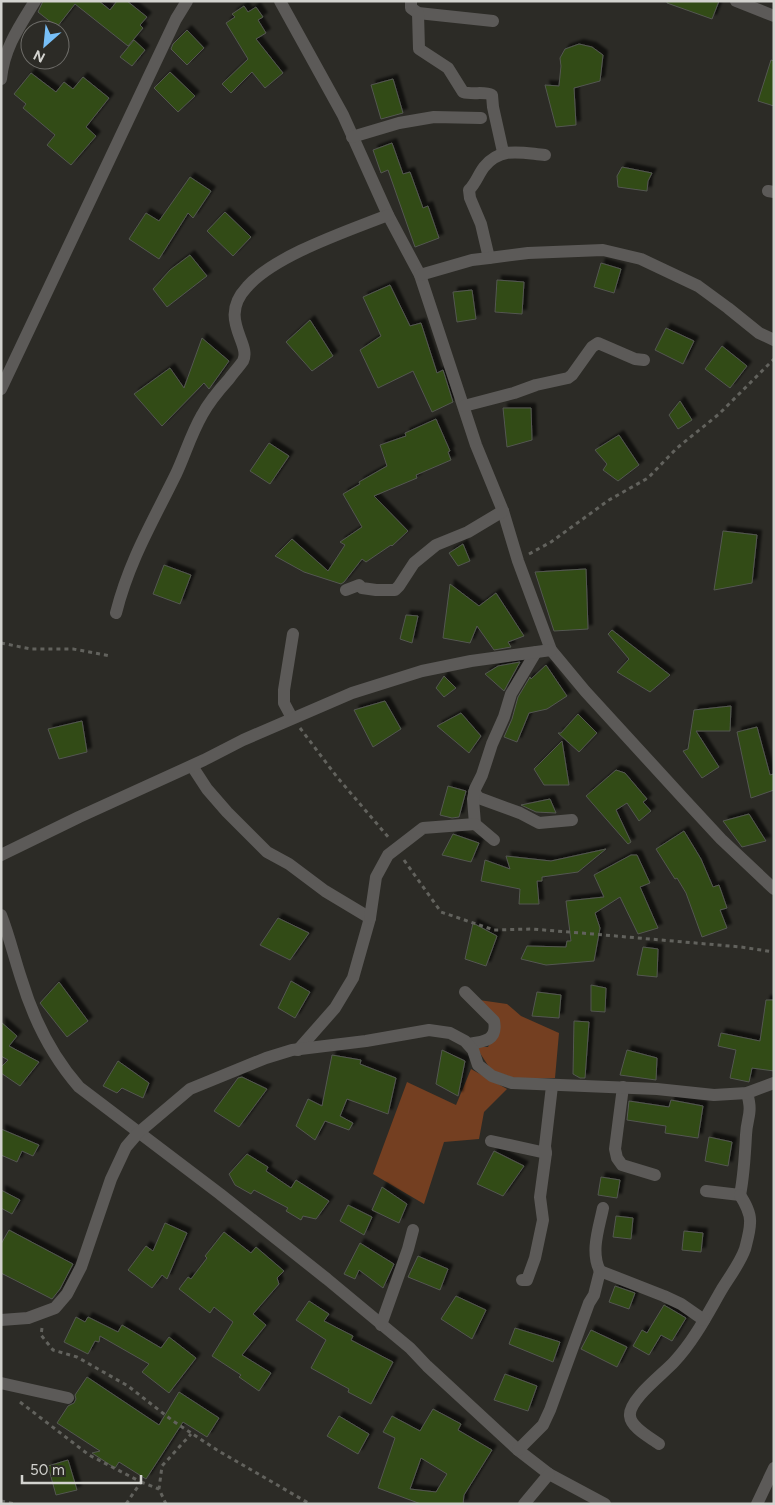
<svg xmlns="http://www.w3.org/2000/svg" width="775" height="1505" font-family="Figtree,sans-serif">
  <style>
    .green { fill: #743f21 }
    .building { fill: #304b14; stroke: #545751; fill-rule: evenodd; filter: url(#shadow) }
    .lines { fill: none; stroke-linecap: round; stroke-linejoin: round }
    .path { stroke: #62625d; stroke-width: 3; stroke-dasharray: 4 4; stroke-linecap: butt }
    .minor { stroke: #5c5a58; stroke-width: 12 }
  </style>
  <defs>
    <filter id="shadow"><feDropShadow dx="4.5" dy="-4.5" stdDeviation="1" flood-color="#0009"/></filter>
  </defs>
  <rect width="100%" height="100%" fill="#2c2b26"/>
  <g class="green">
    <polygon points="479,1000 507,1004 521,1016 559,1033 555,1078 517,1079 491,1070 476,1047 488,1047 500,1024"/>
    <polygon points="471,1069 507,1089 484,1112 479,1139 444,1142 424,1204 373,1174 407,1082 456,1105"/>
  </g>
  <g class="building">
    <polygon points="43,1 99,1 110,10 117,1 127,1 147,17 140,25 143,28 128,46 75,4 57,27 38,12"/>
    <polygon points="667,1 719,1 712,19 667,3"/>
    <polygon points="244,6 248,12 256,7 263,17 258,20 266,33 256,39 283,73 265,88 252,72 231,93 222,84 248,59 226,23 235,17 232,14"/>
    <polygon points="187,30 204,48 187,65 171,49 173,44"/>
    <polygon points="134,40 145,50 132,66 120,57"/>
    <polygon points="579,44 592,47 603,55 600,81 574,88 576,125 556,127 545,85 559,86 561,66 560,58 565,49"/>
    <polygon points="771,60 774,61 774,106 758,101"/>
    <polygon points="170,72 195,96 178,112 154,88"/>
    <polygon points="31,73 56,92 64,82 73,89 83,77 109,98 86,127 96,136 71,165 47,145 55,135 23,108 26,104 14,94"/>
    <polygon points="393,79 403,113 381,119 371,85"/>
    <polygon points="392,143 403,174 410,172 423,208 428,206 439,238 415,247 388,170 381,173 373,150"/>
    <polygon points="622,167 652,173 648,181 647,191 618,187 617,176"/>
    <polygon points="190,177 211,191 193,218 188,213 159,259 129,239 146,213 159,221"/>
    <polygon points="225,212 251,237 233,256 207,231"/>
    <polygon points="190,255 207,276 167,307 153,289 170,270"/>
    <polygon points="601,263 621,269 614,293 594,287"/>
    <polygon points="497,280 524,282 522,314 495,312"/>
    <polygon points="390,285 410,326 421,323 437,373 443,370 453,402 432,412 413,371 378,388 360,350 381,336 363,297"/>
    <polygon points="472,290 476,319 457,322 453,292"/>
    <polygon points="310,320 333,356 312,371 286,342"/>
    <polygon points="666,328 694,341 683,364 655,350"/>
    <polygon points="202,338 229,361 209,389 204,383 162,426 134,394 170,368 184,388"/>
    <polygon points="722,346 747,366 730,388 705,369"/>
    <polygon points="680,401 692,420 678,429 669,415"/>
    <polygon points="503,408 531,408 532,440 507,447"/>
    <polygon points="436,419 450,451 448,452 451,460 416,475 417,478 374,496 408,531 392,546 391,545 366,562 362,559 344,582 341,584 304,572 275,556 292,539 328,571 345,545 340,542 362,527 343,494 360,484 359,482 387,466 380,445 406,436 405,433"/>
    <polygon points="619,435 639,465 618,481 603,470 607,464 595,450"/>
    <polygon points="269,443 289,456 270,484 250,471"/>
    <polygon points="723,531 757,535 752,583 714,590"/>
    <polygon points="463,544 470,561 458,566 449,553"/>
    <polygon points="164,565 191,575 180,604 153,594"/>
    <polygon points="586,569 588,629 554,631 535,572"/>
    <polygon points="450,584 479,606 496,593 524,636 508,642 511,647 494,650 477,626 470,643 443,638"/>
    <polygon points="406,615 418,616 412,643 400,639"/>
    <polygon points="612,630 670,675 650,692 617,672 629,659 608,634"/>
    <polygon points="520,662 504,691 485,674 498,666"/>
    <polygon points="546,665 567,696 547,709 529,713 517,742 504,737 512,719 518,697 530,677 531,679"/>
    <polygon points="444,676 456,688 444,697 436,688"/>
    <polygon points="385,701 401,729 373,747 354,710"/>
    <polygon points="731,706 730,731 696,731 719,767 702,778 683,751 688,749 694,710"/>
    <polygon points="461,713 481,736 469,753 437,726"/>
    <polygon points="578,714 597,733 579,752 558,733 561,733"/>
    <polygon points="82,721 87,752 59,759 48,729"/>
    <polygon points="757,727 770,775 774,774 774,790 751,798 737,732"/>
    <polygon points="562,741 569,785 544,785 534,769"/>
    <polygon points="616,770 625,773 647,799 643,802 651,811 639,821 627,803 616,810 631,842 628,844 586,796"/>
    <polygon points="448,786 466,791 459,817 452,818 440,815"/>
    <polygon points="550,799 556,813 536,812 521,805"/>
    <polygon points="749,814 766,841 742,847 723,821"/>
    <polygon points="684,831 701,859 713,887 719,885 727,908 720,910 727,928 702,937 686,893 677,878 675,879 656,849"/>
    <polygon points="453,834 479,843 471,862 442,855"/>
    <polygon points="606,849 578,872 542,877 542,881 537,881 539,904 519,904 520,889 481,881 485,860 510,869 506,856 551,861"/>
    <polygon points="631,855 637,855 650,883 640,887 658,928 638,934 620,897 595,913 600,928 594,961 546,965 521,959 527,946 566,947 567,941 571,941 566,901 604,897 594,875"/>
    <polygon points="278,918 309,933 290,960 260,945"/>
    <polygon points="473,923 497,936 486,966 465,959"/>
    <polygon points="643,947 658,949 657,977 637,975"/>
    <polygon points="291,981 310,992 295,1018 278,1008"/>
    <polygon points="59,982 88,1021 67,1037 40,1003"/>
    <polygon points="591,985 606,988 605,1012 591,1011"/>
    <polygon points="537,992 561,995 559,1018 532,1016"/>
    <polygon points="766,1000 774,1000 774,1071 752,1068 749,1082 730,1078 736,1050 718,1046 721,1033 760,1041"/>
    <polygon points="574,1021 589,1022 585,1078 580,1078 573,1074"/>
    <polygon points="1,1022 17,1036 9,1046 39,1062 20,1086 1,1073 1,1067 8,1060 1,1056"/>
    <polygon points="442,1050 465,1061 458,1096 436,1084"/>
    <polygon points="627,1050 657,1058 656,1080 620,1075"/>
    <polygon points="332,1055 361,1060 360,1064 396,1078 388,1114 347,1099 340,1116 353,1123 349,1130 325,1121 315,1140 296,1126 308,1099 322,1106"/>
    <polygon points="118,1061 149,1083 143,1098 122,1088 117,1093 103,1086"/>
    <polygon points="242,1077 267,1089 239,1127 214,1111 238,1078"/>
    <polygon points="671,1100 703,1106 698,1138 665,1133 666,1126 627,1120 629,1101 669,1107"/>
    <polygon points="1,1129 39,1145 33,1156 22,1151 17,1162 1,1155"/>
    <polygon points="709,1137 732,1142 728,1166 705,1161"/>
    <polygon points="494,1151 524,1166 503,1196 477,1184"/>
    <polygon points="247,1154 268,1167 266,1171 291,1188 296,1180 329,1201 316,1219 303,1216 301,1220 286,1211 288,1208 254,1190 251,1194 235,1185 229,1174"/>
    <polygon points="601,1177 620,1180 617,1198 598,1195"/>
    <polygon points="382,1187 407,1204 399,1223 372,1210"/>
    <polygon points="1,1190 20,1200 12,1214 1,1208"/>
    <polygon points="348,1205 372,1217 364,1235 340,1221"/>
    <polygon points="616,1216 633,1218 631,1239 613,1237"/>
    <polygon points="165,1223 187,1233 167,1279 162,1275 152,1288 128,1270 146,1246 153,1251"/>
    <polygon points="9,1230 73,1264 60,1289 52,1299 1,1273 1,1244"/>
    <polygon points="684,1231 703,1233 701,1252 682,1250"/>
    <polygon points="224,1232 251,1253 256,1247 284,1271 277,1278 279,1284 253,1314 266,1325 242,1355 271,1373 259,1391 239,1377 241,1375 212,1356 233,1322 214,1307 210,1313 179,1289 188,1277 191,1279 207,1258 205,1256"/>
    <polygon points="360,1243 394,1264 383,1288 359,1270 355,1279 344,1274"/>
    <polygon points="418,1256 448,1269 440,1290 408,1277"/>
    <polygon points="615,1286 635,1293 629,1309 609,1302"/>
    <polygon points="456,1296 486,1310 472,1339 441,1319"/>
    <polygon points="309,1301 329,1314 324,1321 353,1336 351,1340 393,1362 371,1404 348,1392 349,1389 311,1368 326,1340 296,1320"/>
    <polygon points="664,1305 686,1318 672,1341 661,1335 649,1355 633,1346 642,1330 647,1333"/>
    <polygon points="76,1317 85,1322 88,1317 118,1332 122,1325 161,1348 169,1337 196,1358 169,1393 142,1372 149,1364 100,1336 99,1342 95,1341 88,1354 64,1342"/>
    <polygon points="515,1328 560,1342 553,1362 509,1344"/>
    <polygon points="591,1330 627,1347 617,1367 581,1349"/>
    <polygon points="505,1374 537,1386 528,1411 494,1400"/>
    <polygon points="87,1377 159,1425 179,1392 219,1418 207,1437 183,1422 146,1479 119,1462 115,1468 92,1453 100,1451 57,1423 68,1406 74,1403 76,1399 75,1395"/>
    <path d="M433,1409L461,1424L458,1430L492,1450L464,1495L463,1504H421L378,1488L395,1438L383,1432L392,1416L420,1431ZM421,1458L447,1474L436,1492L410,1489Z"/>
    <polygon points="339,1416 369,1434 358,1454 327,1436"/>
    <polygon points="68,1460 77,1490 56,1495 48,1466"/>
  </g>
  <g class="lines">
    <g class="path">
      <polyline points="529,554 551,542 609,500 648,478 677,448 719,414 774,359"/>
      <polyline points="1,643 31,649 73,649 111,656"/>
      <polyline points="300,728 337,777 389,838"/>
      <polyline points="404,860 441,912 494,930 532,929 593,934 741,947 774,952"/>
      <polyline points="42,1328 41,1335 53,1350 77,1357 128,1386 173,1421 217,1450 310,1504"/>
      <polyline points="20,1402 89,1455 141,1482 126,1504"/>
      <polyline points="141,1482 159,1489"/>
      <polyline points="1,1501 15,1504"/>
      <polyline points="166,1504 159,1489 162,1466 191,1434"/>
    </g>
    <g class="minor">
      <polyline points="280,1 343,115 388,215 420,275 476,445 503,511 518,561 551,650 585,691 683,798 721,839 774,889"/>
      <polyline points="411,1 411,8 418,13 493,21"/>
      <polyline points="736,1 774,16"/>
      <path d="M418,13L419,49L448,68L463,92C473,95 484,91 492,95L493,107L503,152"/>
      <path d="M1,79C4,48 19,27 35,1"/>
      <polyline points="352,137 399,123 434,117 481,118"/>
      <polyline points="768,191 774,192"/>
      <path d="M489,258L481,224L470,198L469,190C476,183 478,175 484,167C501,146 522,153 545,155"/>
      <polyline points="420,275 472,260 489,258 528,253 603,250 641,259 698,286 728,308 759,333 774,340"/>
      <polyline points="1,389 176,19 187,1"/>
      <polyline points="464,406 514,393 536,385 568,378 572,375 592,347 598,343 635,359 644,360"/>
      <polyline points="346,590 359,585 362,588 376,590 395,590 399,586 414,563 436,545 468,532 503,511"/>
      <path d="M116,613C129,561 153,521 176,474C185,455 191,434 202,415C209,402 219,390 229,379C233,373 239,367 243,361C252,343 217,319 247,287C275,255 348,231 388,215"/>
      <polyline points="292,718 284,703 284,690 293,634"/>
      <polyline points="192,766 207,789 227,812 267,852 289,864 325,891 370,918 353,978 335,1008 298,1050"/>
      <polyline points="474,792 479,798 520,813 539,823 572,820"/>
      <polyline points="494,840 475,824 473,799 475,789 482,775 492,744 504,717 511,694 536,652"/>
      <polyline points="1,855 79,817 204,760 243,740 352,693 422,671 471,661 551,650"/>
      <path d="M1,915C9,935 14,957 21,978C33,1018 51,1055 79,1087L220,1194L327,1279L410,1348L427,1366L518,1450L549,1474L605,1504"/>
      <polyline points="370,918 376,877 388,855 423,828 475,824"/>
      <path d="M465,992L494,1021C498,1041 483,1042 468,1044"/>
      <polyline points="623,1087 615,1149 617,1158 622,1165 655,1175"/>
      <polyline points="491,1141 546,1153"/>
      <path d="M706,1191L740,1195C744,1175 745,1155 746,1135C747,1116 753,1114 747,1093"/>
      <path d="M600,1271C590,1252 599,1228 603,1208"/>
      <polyline points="522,1280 527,1280 535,1258 543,1220 540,1197 546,1153 545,1146 552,1086"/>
      <polyline points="1,1320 28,1318 55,1308 67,1294 81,1267 111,1179 126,1147 138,1133 190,1089 266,1058 292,1050 366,1041 429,1030 450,1033 465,1041 473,1050 478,1065 492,1076 512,1083 657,1089 714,1095 747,1093 774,1083"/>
      <polyline points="381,1325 408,1249 413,1230"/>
      <polyline points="1,1383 68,1398"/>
      <path d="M659,1444C651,1438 631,1428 630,1416C628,1400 663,1374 674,1362C694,1341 708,1313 722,1289C730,1276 740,1263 745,1249C747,1241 750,1231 750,1223C751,1213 745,1203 740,1195"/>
      <polyline points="518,1450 543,1425 550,1410 589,1303 594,1295 600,1271 664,1296 681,1304 704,1320"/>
      <polyline points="524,1504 549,1474"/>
      <polyline points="757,1504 774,1468"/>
    </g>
  </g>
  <rect width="775" height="1505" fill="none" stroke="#d3d3cf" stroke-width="5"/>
  <g transform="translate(45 45) rotate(207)"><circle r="24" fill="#2c2b26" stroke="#6f6e6a"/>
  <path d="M0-4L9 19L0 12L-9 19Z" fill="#77bff7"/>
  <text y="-8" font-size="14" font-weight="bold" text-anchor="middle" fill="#d3d3cf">N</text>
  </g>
  <path d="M22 1475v8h119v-8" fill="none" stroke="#d3d3cf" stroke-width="2.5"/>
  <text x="30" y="1475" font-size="15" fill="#d3d3cf" stroke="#2c2b26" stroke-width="4" paint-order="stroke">50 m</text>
</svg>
